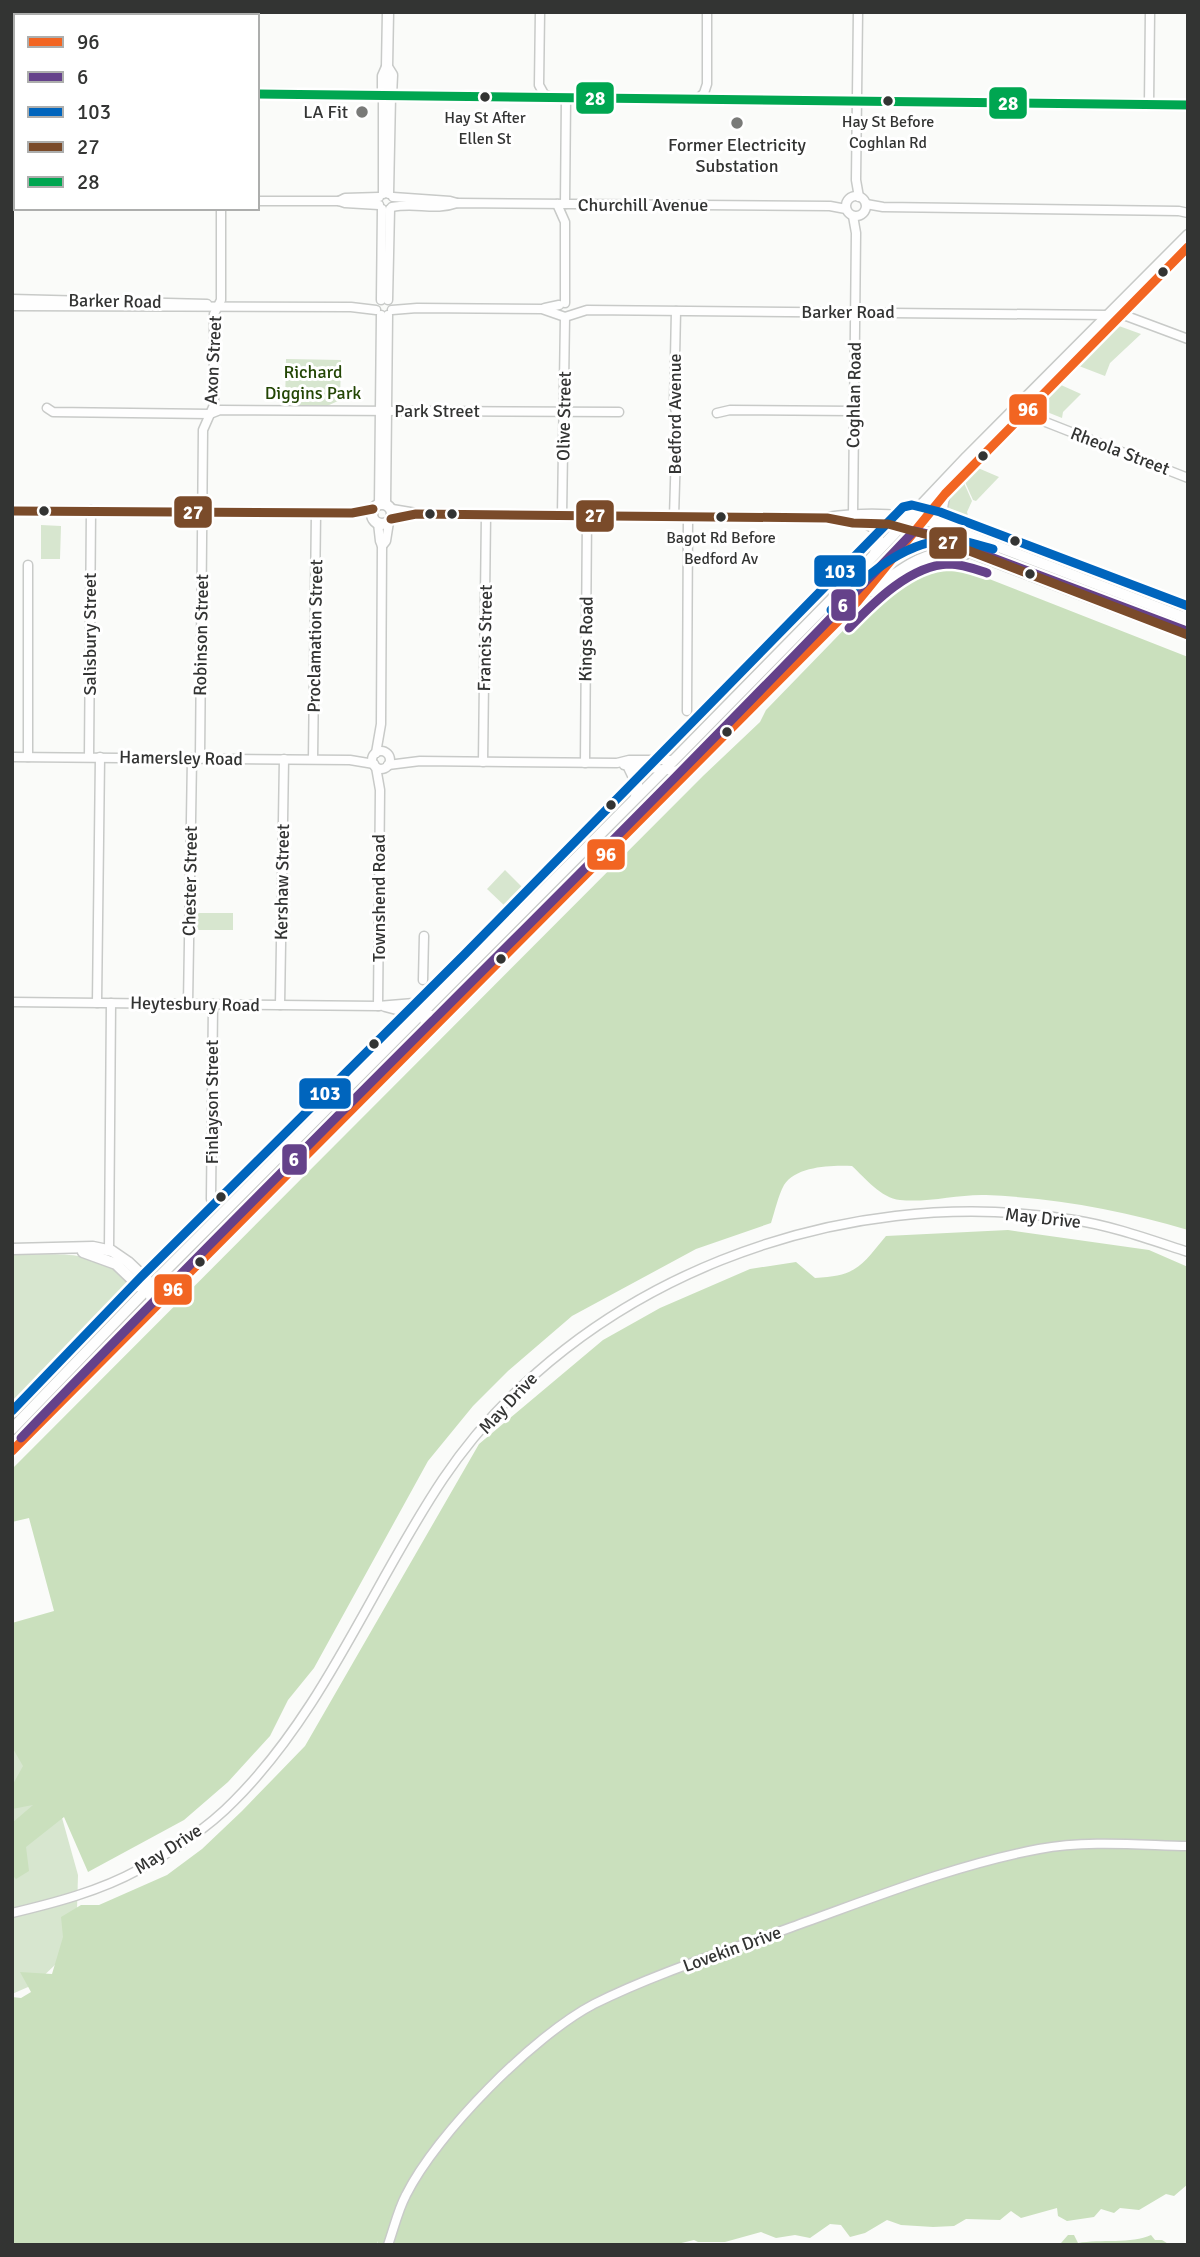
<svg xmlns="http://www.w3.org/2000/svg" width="1200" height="2257" font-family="Signika,sans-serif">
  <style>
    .green { fill: #d7e6cf }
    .forest { fill: #cae0bd }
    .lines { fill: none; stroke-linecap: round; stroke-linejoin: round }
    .minor-casing { stroke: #c8cac8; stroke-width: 11 }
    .major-casing { stroke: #c8cac8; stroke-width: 13 }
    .minor { stroke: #fefefe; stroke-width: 8 }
    .major { stroke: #fefefe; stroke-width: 10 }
    .bus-1-casing { stroke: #fff; stroke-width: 14 }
    .bus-2-casing { stroke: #fff; stroke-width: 14 }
    .bus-3-casing { stroke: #fff; stroke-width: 14 }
    .bus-4-casing { stroke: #fff; stroke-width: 14 }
    .bus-5-casing { stroke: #fff; stroke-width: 14 }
    .bus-1 { stroke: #f26522; stroke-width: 9 }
    .bus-2 { stroke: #65428a; stroke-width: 9 }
    .bus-3 { stroke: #0065bd; stroke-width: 9 }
    .bus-4 { stroke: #7a4b2a; stroke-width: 9 }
    .bus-5 { stroke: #00a651; stroke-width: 9 }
    .bus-dot { fill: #333433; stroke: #fff; stroke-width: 2.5 }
    .poi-dot { fill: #797a78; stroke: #fff; stroke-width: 2.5 }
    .labels { text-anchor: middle; stroke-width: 6; stroke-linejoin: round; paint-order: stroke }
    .bus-label { font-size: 16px; fill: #333433; stroke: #fff }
    .poi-label { font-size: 18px; fill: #333433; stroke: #fff; text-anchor: end }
    .street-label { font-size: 18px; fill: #333433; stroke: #fff }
    .park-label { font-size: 18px; fill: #234604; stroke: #fff }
    .line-badge { stroke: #fff; stroke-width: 2.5 }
    .badge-label { font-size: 19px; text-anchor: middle; font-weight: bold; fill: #fff }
  </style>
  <rect width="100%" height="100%" fill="#fafbf9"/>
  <g class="green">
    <polygon points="1119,326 1141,334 1110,363 1105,376 1079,366"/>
    <polygon points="286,359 341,360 340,400 327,406 285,406"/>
    <polygon points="1061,385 1081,394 1063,412 1062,418 1042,410 1041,405"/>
    <polygon points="978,468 999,477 976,501 973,500 965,482"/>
    <path d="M964,483L972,501L967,512L969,520L949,512C944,499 955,492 964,483Z"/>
    <polygon points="41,525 61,526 60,559 41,559"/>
    <polygon points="930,527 936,527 1177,619 1177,623 1173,625 992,556"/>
    <polygon points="505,870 526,891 508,909 487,889"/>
    <rect x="197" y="913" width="36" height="17"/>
    <path d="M12,1255C50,1255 93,1248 122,1276C130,1284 132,1289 129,1300L12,1417Z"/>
    <polygon points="12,1639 78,1875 77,1910 57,1963 35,1984 12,1994"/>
  </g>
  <g class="forest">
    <path d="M942,562L964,564L979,575L1188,657V1230C1123,1210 1054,1198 986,1195C958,1194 928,1203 900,1200C881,1198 865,1178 852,1166C832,1165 796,1166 784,1185C778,1196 775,1211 771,1223L696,1249L572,1316L508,1371L473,1406L428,1461L314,1668L288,1700L270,1736L228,1782L184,1820L88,1872L64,1817L26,1847L29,1871L16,1879L12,1875V1823L33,1805L12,1809V1786L23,1766L12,1747V1623L54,1611L29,1518L12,1522V1469L703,776L760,722L766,710L897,575Z"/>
    <path d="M1008,1230L1149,1250L1188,1267V2184L1174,2196L1166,2194L1139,2210L1120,2208L1114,2213L1101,2209L1094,2217L1067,2221L1058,2216L1057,2208L1021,2218L1011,2211L1000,2220L966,2219L954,2226L933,2227L901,2225L887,2220L865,2233L850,2237L841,2225L830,2224L810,2238L795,2235L776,2238L761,2232L725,2242H698L694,2240L673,2245H378V2241L377,2245H12V1997L21,1998L31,1992L20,1972L52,1974L63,1937L61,1917L81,1905H99L167,1875L202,1849L242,1811L305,1746L479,1444L603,1340L660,1308L750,1269L796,1262L815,1278C857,1276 861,1266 886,1236Z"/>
    <path d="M1068,2235H1074L1078,2243C1100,2239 1132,2244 1151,2235L1155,2240H1162L1170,2245H1044L1061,2243Z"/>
  </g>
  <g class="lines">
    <g class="minor-casing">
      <g id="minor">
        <polyline points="540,12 539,85 544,94 551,97"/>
        <polyline points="858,12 856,180 859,197"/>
        <polyline points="91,16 91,12"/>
        <polyline points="237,16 238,12"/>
        <polyline points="698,99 704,93 707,84 707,12"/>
        <polyline points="1149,104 1150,12"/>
        <polyline points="383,194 383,96"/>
        <polyline points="389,194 391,96"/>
        <circle cx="856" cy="206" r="10"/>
        <polyline points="393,197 450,201 457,203"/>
        <polyline points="12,198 16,198"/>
        <polyline points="257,201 339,201 345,203 379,205"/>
        <polyline points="339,201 345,198 379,197"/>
        <polyline points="557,204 565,222 565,303"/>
        <polyline points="565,204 566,98"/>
        <polyline points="866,204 883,207 1179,211 1188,213"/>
        <path d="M392,207C415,202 435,211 457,203L830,206L846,209"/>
        <polyline points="853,216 856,233 853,515"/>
        <polyline points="12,299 207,304"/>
        <polyline points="381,300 382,209"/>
        <polyline points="388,300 390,209"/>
        <polyline points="12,306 351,307 376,310"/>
        <polyline points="545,308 559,305"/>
        <polyline points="392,310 417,308 542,309 565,317"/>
        <polyline points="1121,314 1188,339"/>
        <polyline points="565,317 587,310 1108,315"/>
        <polyline points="47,408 53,412 210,414 220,410 619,412"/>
        <polyline points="1020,412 1188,478"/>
        <polyline points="717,413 730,410 854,411"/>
        <polyline points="379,504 381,315"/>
        <polyline points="386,504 388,315"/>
        <polyline points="562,516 565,317"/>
        <polyline points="674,517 677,415 674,405 676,311"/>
        <polyline points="382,546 386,541 389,522"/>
        <polyline points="1179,632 1188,609"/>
        <polyline points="687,711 688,517"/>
        <circle cx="381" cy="760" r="9"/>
        <polyline points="376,753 381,724 382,546 380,541 378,523"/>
        <polyline points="12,757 350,760 374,764"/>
        <polyline points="28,757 28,565"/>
        <polyline points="89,757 91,510"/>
        <polyline points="200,758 203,430 214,405 214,314 221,300 221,208"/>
        <polyline points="313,759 316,513"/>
        <polyline points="483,762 486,515"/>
        <polyline points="585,763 587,516"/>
        <polyline points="388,765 420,761 617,763 629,760 674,760"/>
        <polyline points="624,765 676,771 703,754"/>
        <polyline points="376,767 380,790 378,1006"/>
        <polyline points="423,980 424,936"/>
        <polyline points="12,1002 378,1006 414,1003 422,1013 428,1033"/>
        <polyline points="97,1003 100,757"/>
        <polyline points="188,1004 192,758"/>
        <polyline points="280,1005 284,759"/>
        <polyline points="385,1007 408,1013 446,1016"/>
        <polyline points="211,1199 213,1004"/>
        <polyline points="109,1250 111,1003"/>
        <path d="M12,1913C54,1903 100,1891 138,1870C170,1853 209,1827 234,1801C325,1710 372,1585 443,1479C577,1280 840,1181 1074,1220C1113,1226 1151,1240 1188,1252"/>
        <path d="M388,2245C394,2228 398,2210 406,2195C437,2133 533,2036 594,2004C656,1973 727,1951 792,1927C873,1898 954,1865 1039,1849C1088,1840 1139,1845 1188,1846"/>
      </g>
    </g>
    <g class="major-casing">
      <g id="major">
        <polyline points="388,12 387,67 392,75 391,96"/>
        <polyline points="12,92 16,92"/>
        <polyline points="257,94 1188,105"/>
        <polyline points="383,96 383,76 387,67"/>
        <polyline points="944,497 941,513 950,528"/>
        <circle cx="382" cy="514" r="10"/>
        <path d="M392,510L416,514L827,518C863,513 900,513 936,523L1188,619"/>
        <polyline points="12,511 352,513 373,509"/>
        <polyline points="838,520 888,524 915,531 1188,635"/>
        <polyline points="866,523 876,529 879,542 875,553"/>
        <path d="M872,591C900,570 928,546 965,554"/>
        <polyline points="629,767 637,784 636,797"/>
        <polyline points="12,1249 93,1247 112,1251 128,1262 147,1280 154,1309"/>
        <polyline points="83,1252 116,1264 140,1287 171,1292"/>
        <polyline points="12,1429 149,1287 674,760 839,592 967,457 1188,235"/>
        <polyline points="12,1451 858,601 945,494 1188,247"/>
      </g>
    </g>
    <use href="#minor" class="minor"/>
    <use href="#major" class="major"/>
    <g class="bus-1-casing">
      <polyline id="bus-1" points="12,1451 858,601 945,494 1188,247"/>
    </g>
    <g class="bus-2-casing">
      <g id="bus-2">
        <path d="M849,628C874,602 911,565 949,564C962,564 975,569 987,573"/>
        <path d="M21,1438C315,1132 622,839 914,531L932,535L1184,630"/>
      </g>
    </g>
    <g class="bus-3-casing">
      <g id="bus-3">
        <path d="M831,610C861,580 901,543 945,540C961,539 978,545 993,549"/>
        <polyline points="12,1411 140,1278 465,954 903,507 912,505 940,512 1188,606"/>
      </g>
    </g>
    <g class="bus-4-casing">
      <g id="bus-4">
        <polyline points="12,511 352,513 373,509"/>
        <polyline points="391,519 416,514 827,518 853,523 888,524 928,535 1188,635"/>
      </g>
    </g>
    <g class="bus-5-casing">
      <polyline id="bus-5" points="257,94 1188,105"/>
    </g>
    <use href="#bus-1" class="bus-1"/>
    <use href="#bus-2" class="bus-2"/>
    <use href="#bus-3" class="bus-3"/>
    <use href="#bus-4" class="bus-4"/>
    <use href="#bus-5" class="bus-5"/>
  </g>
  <g class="bus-dot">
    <circle cx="485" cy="97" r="6"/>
    <circle cx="888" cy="101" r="6"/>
    <circle cx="1163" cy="272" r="6"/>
    <circle cx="983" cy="456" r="6"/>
    <circle cx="44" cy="511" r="6"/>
    <circle cx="430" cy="514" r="6"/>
    <circle cx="452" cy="514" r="6"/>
    <circle cx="721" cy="517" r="6"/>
    <circle cx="1015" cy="541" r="6"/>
    <circle cx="1030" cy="574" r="6"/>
    <circle cx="727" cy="732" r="6"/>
    <circle cx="611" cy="805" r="6"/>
    <circle cx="501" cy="959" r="6"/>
    <circle cx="374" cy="1044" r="6"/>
    <circle cx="221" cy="1197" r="6"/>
    <circle cx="200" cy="1262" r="6"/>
  </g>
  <g class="poi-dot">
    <circle cx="362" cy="112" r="7"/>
    <circle cx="737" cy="123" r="7"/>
  </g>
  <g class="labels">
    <g class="bus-label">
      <text x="485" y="123">Hay St After<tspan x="485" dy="21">Ellen St</tspan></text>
      <text x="888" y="127">Hay St Before<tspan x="888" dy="21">Coghlan Rd</tspan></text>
      <text x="721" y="543">Bagot Rd Before<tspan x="721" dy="21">Bedford Av</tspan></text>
    </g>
    <g class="poi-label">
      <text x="348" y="118">LA Fit</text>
      <text x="737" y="151" text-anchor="middle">Former Electricity<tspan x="737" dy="21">Substation</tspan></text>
    </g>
    <g class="street-label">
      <text x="643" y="211">Churchill Avenue</text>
      <text transform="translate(115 301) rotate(1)" y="6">Barker Road</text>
      <text x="848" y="318">Barker Road</text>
      <text transform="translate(213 360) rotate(-87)" y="6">Axon Street</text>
      <text transform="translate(854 395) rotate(-89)" y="6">Coghlan Road</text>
      <text x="437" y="417">Park Street</text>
      <text transform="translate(675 414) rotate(-90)" y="6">Bedford Avenue</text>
      <text transform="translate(564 416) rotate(-89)" y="6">Olive Street</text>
      <text transform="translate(1120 451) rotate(21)" y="6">Rheola Street</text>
      <text transform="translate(90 634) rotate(-90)" y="6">Salisbury Street</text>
      <text transform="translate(201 635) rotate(-89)" y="6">Robinson Street</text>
      <text transform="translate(315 636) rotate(-89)" y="6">Proclamation Street</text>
      <text transform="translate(485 638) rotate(-89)" y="6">Francis Street</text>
      <text transform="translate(586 639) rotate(-89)" y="6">Kings Road</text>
      <text transform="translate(181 758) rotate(1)" y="6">Hamersley Road</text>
      <text transform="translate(190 881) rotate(-89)" y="6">Chester Street</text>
      <text transform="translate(282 882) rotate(-89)" y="6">Kershaw Street</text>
      <text transform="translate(379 898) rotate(-90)" y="6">Townshend Road</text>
      <text transform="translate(195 1004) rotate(1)" y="6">Heytesbury Road</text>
      <text transform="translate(212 1102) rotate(-90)" y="6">Finlayson Street</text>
      <text transform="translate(1043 1218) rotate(6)" y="6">May Drive</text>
      <text transform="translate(508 1403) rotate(-47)" y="6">May Drive</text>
      <text transform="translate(168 1849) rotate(-33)" y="6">May Drive</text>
      <text transform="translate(732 1949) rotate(-20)" y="6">Lovekin Drive</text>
    </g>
    <g class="park-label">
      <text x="313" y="378">Richard<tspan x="313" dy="21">Diggins Park</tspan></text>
    </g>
  </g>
  <g class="line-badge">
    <rect x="575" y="81" width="40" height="34" rx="7" fill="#00a651"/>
    <rect x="988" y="86" width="40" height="34" rx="7" fill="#00a651"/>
    <rect x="1008" y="393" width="40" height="33" rx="7" fill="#f26522"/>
    <rect x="173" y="495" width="40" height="34" rx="7" fill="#7a4b2a"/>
    <rect x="575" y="499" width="40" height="34" rx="7" fill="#7a4b2a"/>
    <rect x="928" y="526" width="40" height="34" rx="7" fill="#7a4b2a"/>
    <rect x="813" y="554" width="54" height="34" rx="7" fill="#0065bd"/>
    <rect x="830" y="588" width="27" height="34" rx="7" fill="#65428a"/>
    <rect x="586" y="838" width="40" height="33" rx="7" fill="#f26522"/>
    <rect x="298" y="1077" width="54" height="33" rx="7" fill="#0065bd"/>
    <rect x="281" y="1143" width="27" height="33" rx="7" fill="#65428a"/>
    <rect x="153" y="1273" width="40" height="33" rx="7" fill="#f26522"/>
  </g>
  <g class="badge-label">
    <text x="595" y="105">28</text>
    <text x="1008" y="110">28</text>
    <text x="1028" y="416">96</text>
    <text x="193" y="519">27</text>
    <text x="595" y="522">27</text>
    <text x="948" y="549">27</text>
    <text x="840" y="578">103</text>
    <text x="843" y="612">6</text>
    <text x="606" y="861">96</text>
    <text x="325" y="1100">103</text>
    <text x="294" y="1166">6</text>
    <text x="173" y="1296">96</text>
  </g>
  <rect width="1200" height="2257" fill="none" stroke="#333433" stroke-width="28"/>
  <rect x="14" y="14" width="245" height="196" fill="#ffffff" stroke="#adaead" stroke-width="2"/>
  <rect x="28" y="37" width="35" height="10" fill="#f26522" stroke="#adaead" stroke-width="2"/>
  <text x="77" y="49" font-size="21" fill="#333433">96</text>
  <rect x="28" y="72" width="35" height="10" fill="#65428a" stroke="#adaead" stroke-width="2"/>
  <text x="77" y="84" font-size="21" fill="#333433">6</text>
  <rect x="28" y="107" width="35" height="10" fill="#0065bd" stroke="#adaead" stroke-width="2"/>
  <text x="77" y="119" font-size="21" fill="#333433">103</text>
  <rect x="28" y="142" width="35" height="10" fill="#7a4b2a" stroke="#adaead" stroke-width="2"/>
  <text x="77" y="154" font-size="21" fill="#333433">27</text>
  <rect x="28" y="177" width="35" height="10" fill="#00a651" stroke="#adaead" stroke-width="2"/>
  <text x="77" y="189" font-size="21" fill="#333433">28</text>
</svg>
